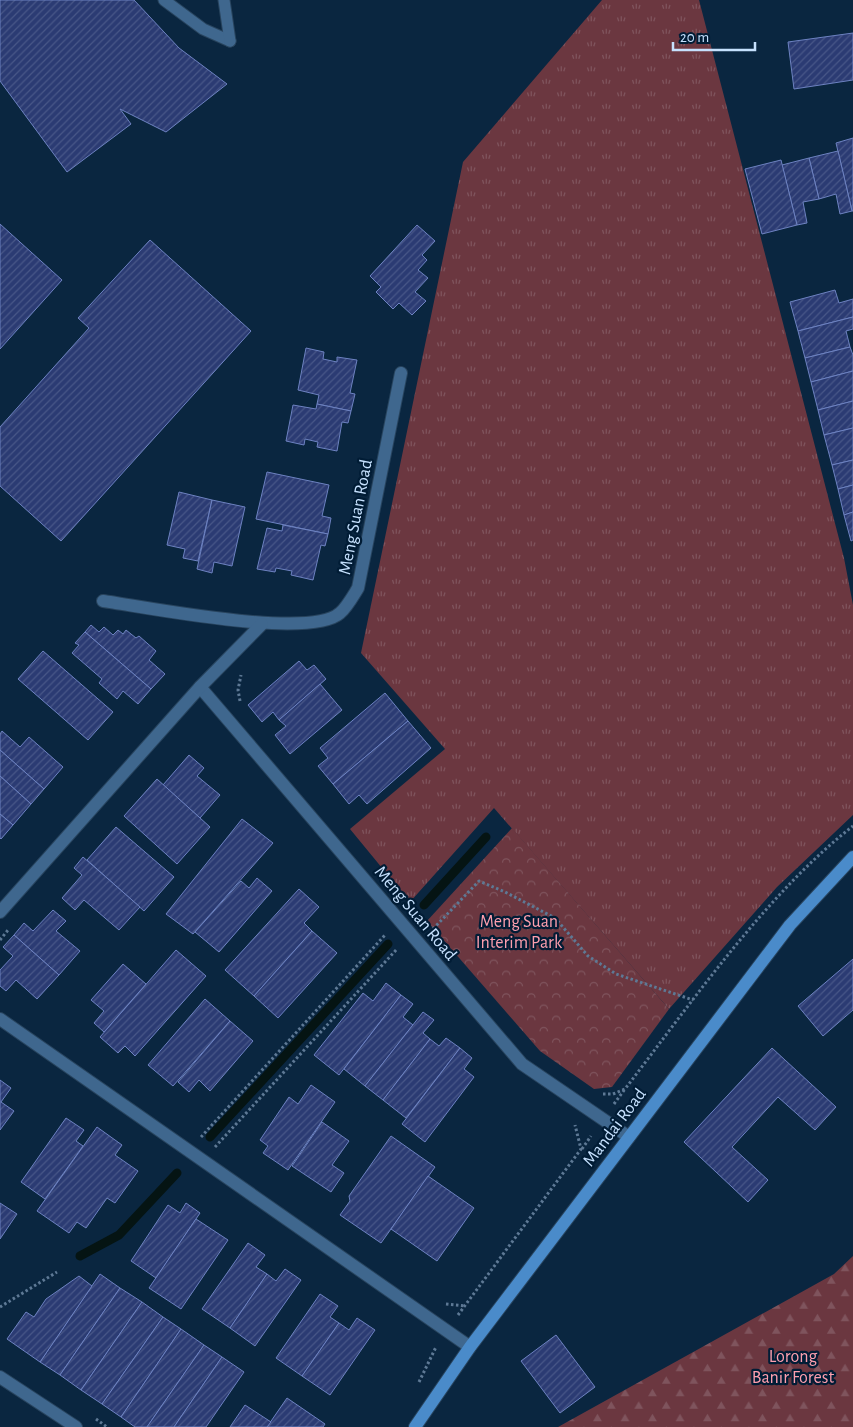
<svg xmlns="http://www.w3.org/2000/svg" width="853" height="1427" font-family="'Alegreya Sans',sans-serif">
  <style>
    .grass { fill: url(#grass-tufts) }
    .forest { fill: url(#forest-firs) }
    .park { fill: url(#park-crowns) }
    .lines { fill: none; stroke-linecap: round; stroke-linejoin: round }
    .stream { stroke: #051413; stroke-width: 9 }
    .building { fill: url(#building-hatch); stroke: #6d82c1 }
    .service-casing { stroke: #28445e; stroke-width: 13 }
    .minor-casing { stroke: #28445e; stroke-width: 14 }
    .secondary-casing { stroke: #28445e; stroke-width: 14 }
    .path { stroke: #5e7995; stroke-width: 3; stroke-dasharray: 2.5 2.5; stroke-linecap: butt }
    .service { stroke: #3f678e; stroke-width: 11 }
    .minor { stroke: #3f678e; stroke-width: 12 }
    .secondary { stroke: #4a8bca; stroke-width: 12 }
    .labels { text-anchor: middle; stroke-width: 4.5; stroke-linejoin: round; paint-order: stroke }
    .street-label { font-size: 18px; fill: #c6e1fe; stroke: #011c35 }
    .park-label { font-size: 18px; fill: #fd9fae; stroke: #011c35 }
  </style>
  <defs>
    <pattern id="grass-tufts" width="24" height="20" patternUnits="userSpaceOnUse" patternTransform="scale(1.25)"><rect width="24" height="20" fill="#6b3740"/><path d="M3 7l-1-3M5 7V3M7 7l1-3M15 17l-1-3M17 17v-4M19 17l1-3" fill="none" stroke="#7f545d"/></pattern>
    <pattern id="forest-firs" width="22" height="20" patternUnits="userSpaceOnUse" patternTransform="scale(1.25)"><rect width="22" height="20" fill="#6b3740"/><path d="M5 1l3.5 6h-7zM16 11l3.5 6h-7z" fill="#7f545d"/></pattern>
    <pattern id="park-crowns" width="20" height="18" patternUnits="userSpaceOnUse" patternTransform="scale(1.25)"><rect width="20" height="18" fill="#6b3740"/><path d="M2 6a3 3 0 1 1 6 0M12 15a3 3 0 1 1 6 0" fill="none" stroke="#7f545d"/></pattern>
    <pattern id="building-hatch" width="6" height="6" patternUnits="userSpaceOnUse" patternTransform="scale(1.25)"><rect width="6" height="6" fill="#2b3b73"/><path d="M-1 1l2-2M0 6l6-6M5 7l2-2" fill="none" stroke="#485788"/></pattern>
  </defs>
  <rect width="100%" height="100%" fill="#0a2640"/>
  <polygon class="grass" points="602,0 699,0 844,558 853,605 853,815 777,887 669,1009 494,808 410,902 350,829 445,749 361,653 463,162"/>
  <polygon class="forest" points="853,1256 853,1427 558,1427 834,1274"/>
  <polygon class="park" points="512,828 669,1009 612,1087 594,1089 540,1051 427,921"/>
  <g class="lines">
    <g class="stream">
      <polyline points="424,905 486,837"/>
      <polyline points="210,1137 388,944"/>
      <polyline points="80,1256 119,1235 177,1173"/>
    </g>
  </g>
  <g class="building">
    <polygon points="0,0 134,0 179,48 227,84 166,132 120,109 131,124 67,172 0,81"/>
    <polygon points="853,33 853,80 794,89 788,42"/>
    <polygon points="853,138 853,211 852,211 836,143"/>
    <polygon points="838,151 852,211 840,214 836,194 819,199 809,158"/>
    <polygon points="809,158 819,199 803,202 807,223 797,225 782,165"/>
    <polygon points="781,160 797,225 762,234 745,169"/>
    <polygon points="0,224 62,280 0,349"/>
    <polygon points="417,225 435,241 422,255 427,260 418,270 428,278 415,292 426,301 412,315 399,303 393,309 376,292 381,287 370,276"/>
    <polygon points="150,240 251,331 61,541 0,486 0,427 89,328 78,318"/>
    <polygon points="835,290 839,303 853,299 853,317 798,331 790,302"/>
    <polygon points="853,317 853,329 846,331 850,347 805,358 798,331"/>
    <polygon points="850,347 853,355 853,371 811,382 805,358"/>
    <polygon points="306,348 324,352 323,359 337,362 337,357 357,360 350,393 355,394 351,411 317,404 319,395 298,390"/>
    <polygon points="853,371 853,401 818,410 811,382"/>
    <polygon points="853,401 853,428 824,435 818,410"/>
    <polygon points="317,404 351,411 348,423 342,422 337,451 317,447 318,442 305,439 304,445 286,441 293,405 316,409"/>
    <polygon points="853,428 853,460 832,465 824,435"/>
    <polygon points="853,460 853,485 838,489 832,465"/>
    <polygon points="267,472 329,485 322,516 331,518 328,534 256,519"/>
    <polygon points="853,485 853,512 844,515 838,489"/>
    <polygon points="179,492 212,500 198,561 183,558 185,549 167,545"/>
    <polygon points="212,500 245,507 232,566 214,562 212,573 197,569"/>
    <polygon points="853,512 853,540 851,541 844,515"/>
    <polygon points="283,525 328,534 325,546 321,545 313,580 291,575 292,571 276,568 275,572 257,569 267,528 282,531"/>
    <polygon points="91,625 99,632 104,627 113,635 118,630 123,634 126,630 136,638 139,636 156,651 149,660 165,674 151,689 85,632"/>
    <polygon points="85,632 151,689 138,704 123,691 117,699 99,683 102,679 72,653 79,645 75,643"/>
    <polygon points="43,651 113,712 88,740 18,679"/>
    <polygon points="299,661 307,670 314,665 326,679 279,720 273,712 262,722 248,705"/>
    <polygon points="320,684 342,710 290,754 275,735 286,726 279,720"/>
    <polygon points="385,693 408,721 333,784 318,766 328,758 320,748"/>
    <polygon points="408,721 431,748 367,804 359,795 349,804 333,784"/>
    <polygon points="2,731 20,747 29,737 63,767 44,789 0,750 0,734"/>
    <polygon points="0,750 44,789 31,804 0,776"/>
    <polygon points="189,755 204,768 197,776 220,795 200,818 163,785"/>
    <polygon points="0,776 31,804 13,825 0,814"/>
    <polygon points="157,779 210,827 177,864 124,816"/>
    <polygon points="0,814 13,825 1,839 0,838"/>
    <polygon points="242,819 273,843 193,934 166,914"/>
    <polygon points="116,827 174,877 144,911 87,860"/>
    <polygon points="83,857 140,907 119,930 84,900 75,910 62,898 82,875 74,868"/>
    <polygon points="257,878 272,891 219,952 195,932 241,881 249,888"/>
    <polygon points="299,889 319,907 304,923 312,931 254,996 225,970"/>
    <polygon points="53,910 66,921 56,931 80,951 59,975 14,935 24,923 33,931"/>
    <polygon points="312,931 337,953 278,1018 254,996"/>
    <polygon points="14,935 59,975 37,999 16,980 6,991 0,986 0,970 13,956 3,947"/>
    <polygon points="176,950 206,976 135,1056 125,1046 118,1053 100,1037"/>
    <polygon points="853,959 853,1010 823,1036 798,1006"/>
    <polygon points="123,964 146,984 104,1032 94,1023 104,1011 91,1000"/>
    <polygon points="386,983 401,995 339,1075 314,1055 363,993 373,1001"/>
    <polygon points="401,995 413,1004 403,1017 413,1025 365,1086 344,1069"/>
    <polygon points="205,999 230,1021 173,1086 148,1065"/>
    <polygon points="423,1012 434,1020 423,1033 430,1039 383,1100 365,1086"/>
    <polygon points="230,1021 253,1041 210,1091 199,1080 189,1092 178,1082"/>
    <polygon points="446,1038 460,1048 406,1118 383,1100 430,1039 439,1046"/>
    <polygon points="460,1048 472,1058 464,1069 474,1077 425,1142 402,1124"/>
    <polygon points="772,1048 836,1107 815,1130 778,1097 732,1147 768,1180 748,1202 684,1142"/>
    <polygon points="0,1080 11,1088 1,1102 14,1111 0,1130"/>
    <polygon points="311,1085 335,1102 288,1170 263,1153 268,1146 260,1140 289,1097 298,1104"/>
    <polygon points="66,1118 84,1130 76,1141 83,1146 45,1199 21,1182"/>
    <polygon points="322,1122 349,1141 332,1165 344,1173 331,1192 292,1166"/>
    <polygon points="97,1127 122,1145 115,1155 138,1171 115,1203 107,1198 86,1228 77,1222 69,1233 37,1211"/>
    <polygon points="391,1136 435,1167 381,1243 340,1215 350,1201 349,1196"/>
    <polygon points="428,1176 474,1208 437,1261 391,1229"/>
    <polygon points="0,1203 17,1214 0,1239"/>
    <polygon points="186,1203 200,1213 156,1278 131,1261 168,1205 180,1213"/>
    <polygon points="196,1219 228,1240 181,1309 149,1288"/>
    <polygon points="248,1243 265,1255 256,1267 267,1274 230,1328 202,1309"/>
    <polygon points="285,1269 301,1280 255,1346 230,1328 267,1274 276,1281"/>
    <polygon points="100,1274 120,1288 60,1375 40,1362"/>
    <polygon points="79,1276 92,1286 40,1362 7,1339 26,1312 34,1317 46,1299"/>
    <polygon points="120,1288 142,1302 81,1390 60,1375"/>
    <polygon points="320,1294 338,1306 330,1317 339,1323 302,1376 276,1358"/>
    <polygon points="142,1302 163,1317 102,1404 81,1390"/>
    <polygon points="163,1317 181,1329 121,1417 102,1404"/>
    <polygon points="357,1318 375,1330 330,1395 302,1376 339,1323 349,1330"/>
    <polygon points="181,1329 204,1345 147,1427 135,1427 121,1417"/>
    <polygon points="556,1335 595,1387 560,1413 521,1361"/>
    <polygon points="204,1345 222,1357 174,1427 147,1427"/>
    <polygon points="222,1357 244,1372 206,1427 174,1427"/>
    <polygon points="287,1398 325,1424 323,1427 267,1427"/>
    <polygon points="245,1405 271,1422 267,1427 230,1427"/>
  </g>
  <g class="lines">
    <g class="service-casing">
      <g id="service">
        <polyline points="164,0 203,29 230,41"/>
        <polyline points="224,0 230,41"/>
      </g>
    </g>
    <g class="minor-casing">
      <g id="minor">
        <path d="M103,601C146,607 310,640 340,613C347,607 353,596 358,588L401,373"/>
        <polyline points="200,687 522,1064 629,1137"/>
        <polyline points="0,912 200,687 262,624"/>
        <polyline points="0,1019 470,1347"/>
        <polyline points="0,1377 76,1427"/>
      </g>
    </g>
    <g class="secondary-casing">
      <polyline id="secondary" points="415,1427 470,1347 790,925 853,857"/>
    </g>
    <g class="path">
      <polyline points="240,701 238,690 241,675"/>
      <polyline points="433,929 479,881 505,892 555,918 588,956 616,974 693,1000"/>
      <polyline points="0,940 8,930"/>
      <path d="M603,1094H613L625,1089C692,1002 767,893 853,826"/>
      <polyline points="614,1104 625,1089"/>
      <polyline points="201,1137 385,935"/>
      <polyline points="215,1147 397,949"/>
      <polyline points="582,1149 591,1136"/>
      <polyline points="446,1304 466,1306"/>
      <polyline points="0,1307 57,1272"/>
      <polyline points="458,1315 581,1149 575,1125"/>
      <polyline points="419,1382 436,1347"/>
      <polyline points="96,1419 107,1427"/>
    </g>
    <use href="#service" class="service"/>
    <use href="#minor" class="minor"/>
    <use href="#secondary" class="secondary"/>
  </g>
  <g class="labels">
    <g class="street-label">
      <text transform="translate(355 517) rotate(-79)" y="6">Meng Suan Road</text>
      <text transform="translate(416 913) rotate(50)" y="6">Meng Suan Road</text>
      <text transform="translate(614 1127) rotate(-53)" y="6">Mandai Road</text>
    </g>
    <g class="park-label">
      <text x="519" y="927">Meng Suan<tspan x="519" dy="21">Interim Park</tspan></text>
      <text x="793" y="1362">Lorong<tspan x="793" dy="21">Banir Forest</tspan></text>
    </g>
  </g>
  <path d="M673 42v8h82v-8" fill="none" stroke="#c6e1fe" stroke-width="2.5"/>
  <text x="680" y="42" font-size="15" fill="#c6e1fe" stroke="#011c35" stroke-width="4" paint-order="stroke">20 m</text>
</svg>
